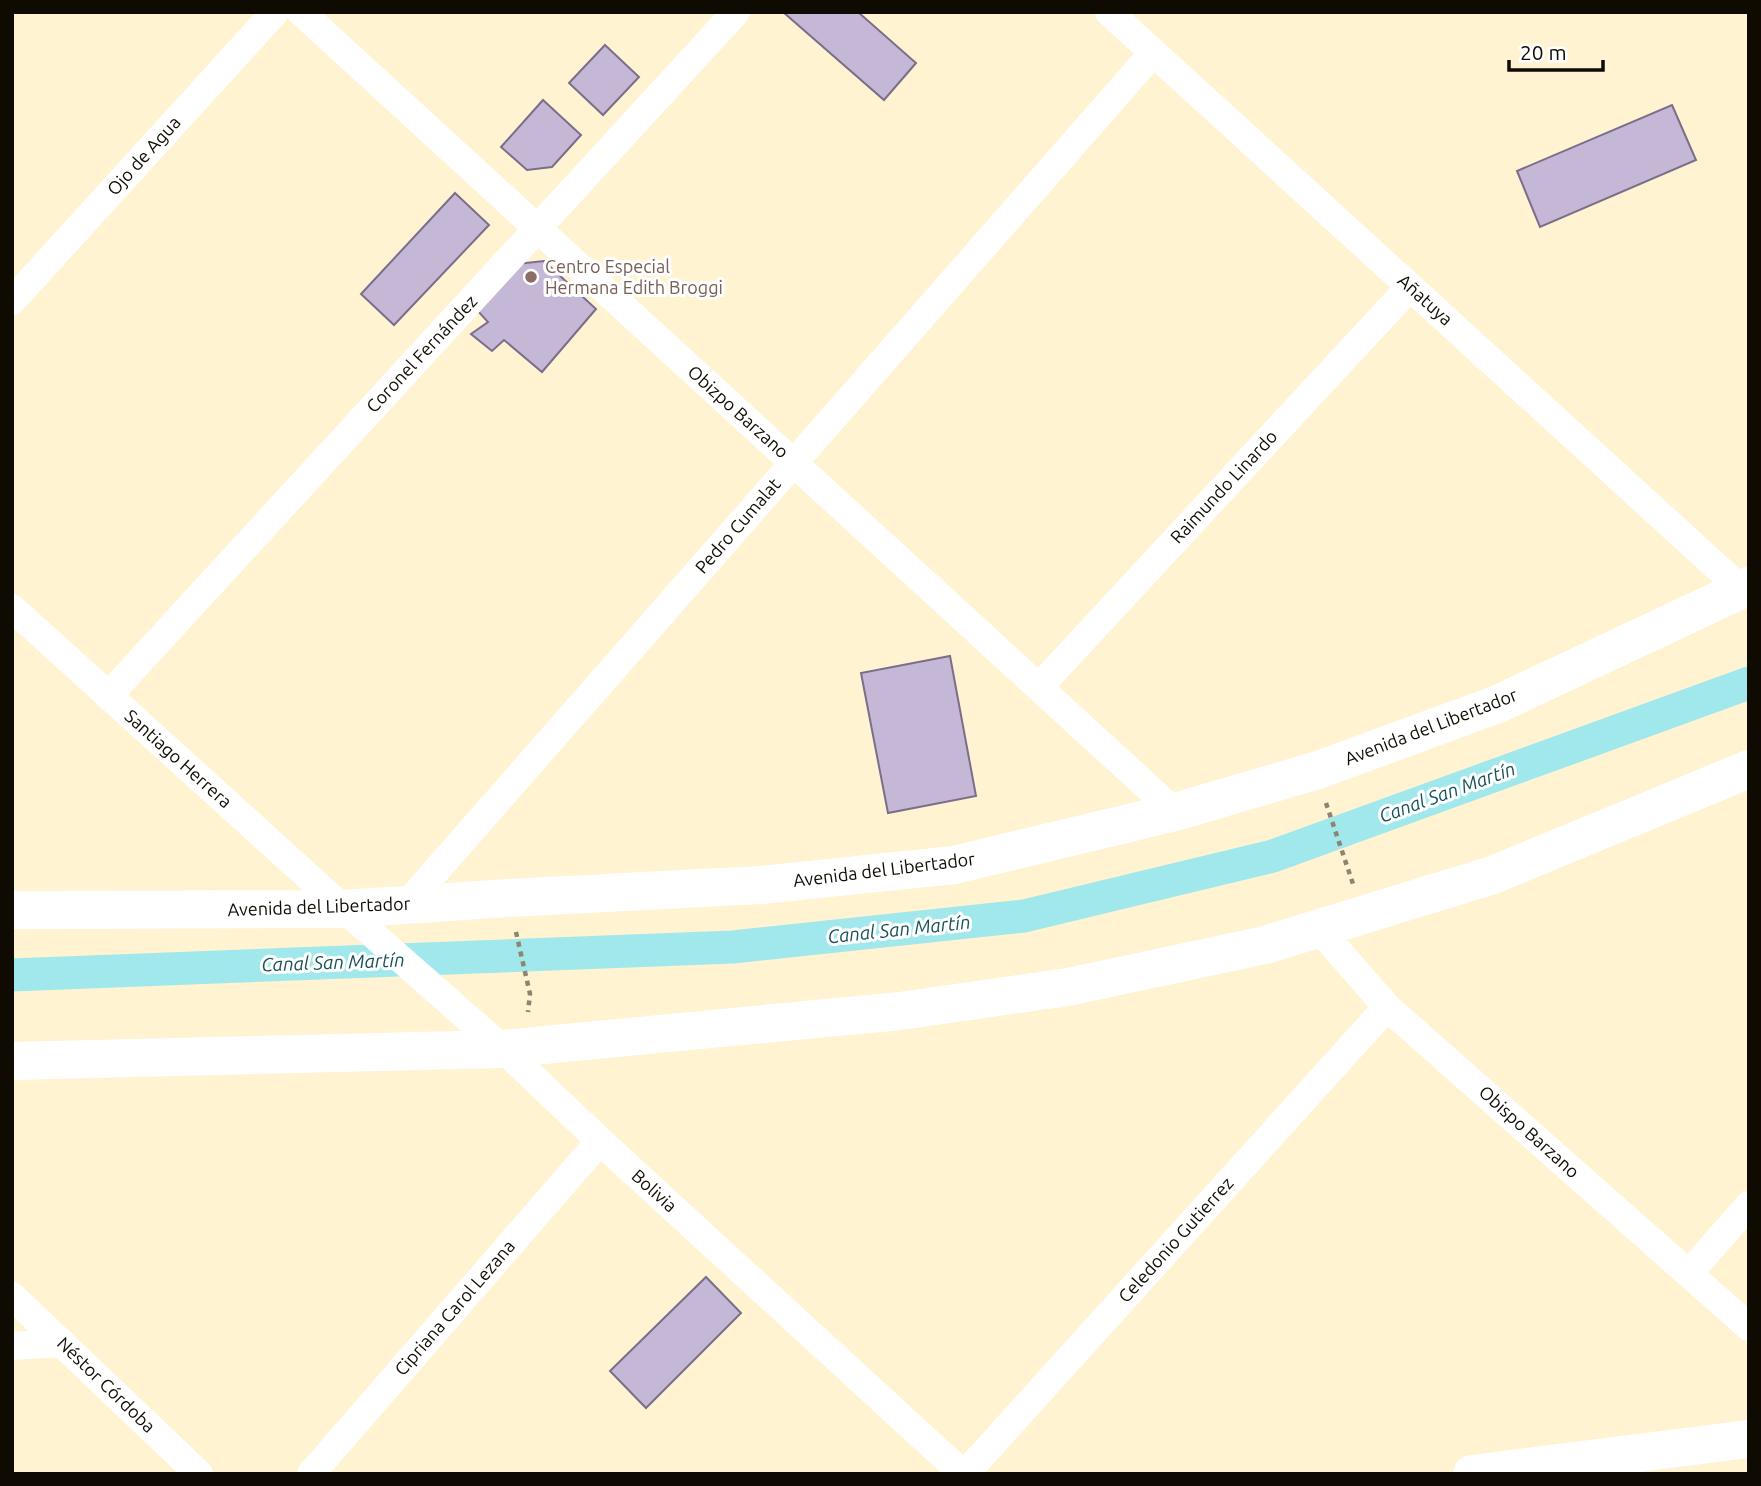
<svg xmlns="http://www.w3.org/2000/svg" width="1761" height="1486" font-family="Ubuntu,sans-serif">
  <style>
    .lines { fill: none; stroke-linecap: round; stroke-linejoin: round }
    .canal { stroke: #a1e8ec; stroke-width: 33 }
    .building { fill: #c5b8d6; stroke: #7b6e8a; stroke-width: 2 }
    .path { stroke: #8d8570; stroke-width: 4.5; stroke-dasharray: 5 5; stroke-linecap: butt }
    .street { stroke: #fff; stroke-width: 28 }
    .secondary { stroke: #fff; stroke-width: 38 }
    .education-dot { fill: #8d6e63; stroke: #fff; stroke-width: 2.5 }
    .labels { text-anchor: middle; stroke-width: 6; stroke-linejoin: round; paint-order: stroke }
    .street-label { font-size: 18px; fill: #0f0b03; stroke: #fff }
    .education-label { font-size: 18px; fill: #785e54; stroke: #fff; text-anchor: start }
    .water-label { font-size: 19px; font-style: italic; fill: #155256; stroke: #fff }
  </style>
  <rect width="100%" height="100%" fill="#fff3d2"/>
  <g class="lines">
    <polyline class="canal" points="12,975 733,947 1024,916 1273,856 1749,683"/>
  </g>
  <g class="building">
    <polygon points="783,12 858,12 916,63 884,100"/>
    <polygon points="605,45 639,77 603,115 569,83"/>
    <polygon points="543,100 581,135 552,167 527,170 501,147"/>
    <polygon points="1672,105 1696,160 1540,227 1517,171"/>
    <polygon points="455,193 489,225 394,325 361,294"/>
    <polygon points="544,261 596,309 542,372 504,340 492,351 471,334 488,322 476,309 517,264"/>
    <polygon points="950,656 976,796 888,813 861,673"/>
    <polygon points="706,1277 741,1313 646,1408 610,1371"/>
  </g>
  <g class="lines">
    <g class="path">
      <polyline points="1326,803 1353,884"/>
      <polyline points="516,932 530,994 528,1012"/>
    </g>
    <g class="street">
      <polyline points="301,12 1175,812"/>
      <polyline points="1109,12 1741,589"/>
      <polyline points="12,301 275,12"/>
      <polyline points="12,608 344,909 503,1049 600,1141 963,1474"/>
      <polyline points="1039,687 1410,287"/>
      <polyline points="108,696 736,12"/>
      <polyline points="406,905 1153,53"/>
      <polyline points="1318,928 1387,1007 1749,1327"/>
      <polyline points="1689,1273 1749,1205"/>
      <polyline points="12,1296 199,1474"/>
      <polyline points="12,1346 62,1343"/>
      <polyline points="311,1474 600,1141"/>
      <polyline points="965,1474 1387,1007"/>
    </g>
    <g class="secondary">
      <polyline points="12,910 344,909 509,898 760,885 954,865 1175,812 1318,770 1498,704 1749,586"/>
      <polyline points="12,1061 503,1049 900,1011 1068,987 1265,945 1493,875 1749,769"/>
      <polyline points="1472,1474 1749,1439"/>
    </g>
  </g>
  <circle class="education-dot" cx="531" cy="277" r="7"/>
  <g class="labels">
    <g class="street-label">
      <text transform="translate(144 156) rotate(-48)" y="6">Ojo de Agua</text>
      <text transform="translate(1425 300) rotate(42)" y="6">Añatuya</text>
      <text transform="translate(422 354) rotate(-47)" y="6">Coronel Fernández</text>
      <text transform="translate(738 412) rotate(42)" y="6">Obizpo Barzano</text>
      <text transform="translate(1224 487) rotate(-47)" y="6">Raimundo Linardo</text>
      <text transform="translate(738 526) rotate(-49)" y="6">Pedro Cumalat</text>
      <text transform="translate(1431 727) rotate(-21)" y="6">Avenida del Libertador</text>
      <text transform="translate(178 759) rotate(42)" y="6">Santiago Herrera</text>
      <text transform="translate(884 870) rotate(-7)" y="6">Avenida del Libertador</text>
      <text transform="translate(319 907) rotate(-2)" y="6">Avenida del Libertador</text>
      <text transform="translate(1529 1132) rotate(42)" y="6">Obispo Barzano</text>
      <text transform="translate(654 1191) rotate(42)" y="6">Bolivia</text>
      <text transform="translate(1176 1240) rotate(-48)" y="6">Celedonio Gutierrez</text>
      <text transform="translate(455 1308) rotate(-49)" y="6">Cipriana Carol Lezana</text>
      <text transform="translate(106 1385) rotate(44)" y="6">Néstor Córdoba</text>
    </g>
    <g class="education-label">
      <text x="545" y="273">Centro Especial<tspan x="545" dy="21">Hermana Edith Broggi</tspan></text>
    </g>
    <g class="water-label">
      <text transform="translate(1447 792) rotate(-20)" y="7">Canal San Martín</text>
      <text transform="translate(899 929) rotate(-6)" y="7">Canal San Martín</text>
      <text transform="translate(333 962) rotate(-2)" y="7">Canal San Martín</text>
    </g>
  </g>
  <rect width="1761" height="1486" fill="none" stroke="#0f0b03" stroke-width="28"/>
  <path d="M1509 60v10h94v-10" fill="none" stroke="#0f0b03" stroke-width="3.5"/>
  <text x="1520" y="60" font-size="21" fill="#0f0b03" stroke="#ffffff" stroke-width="5" paint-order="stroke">20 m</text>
</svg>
